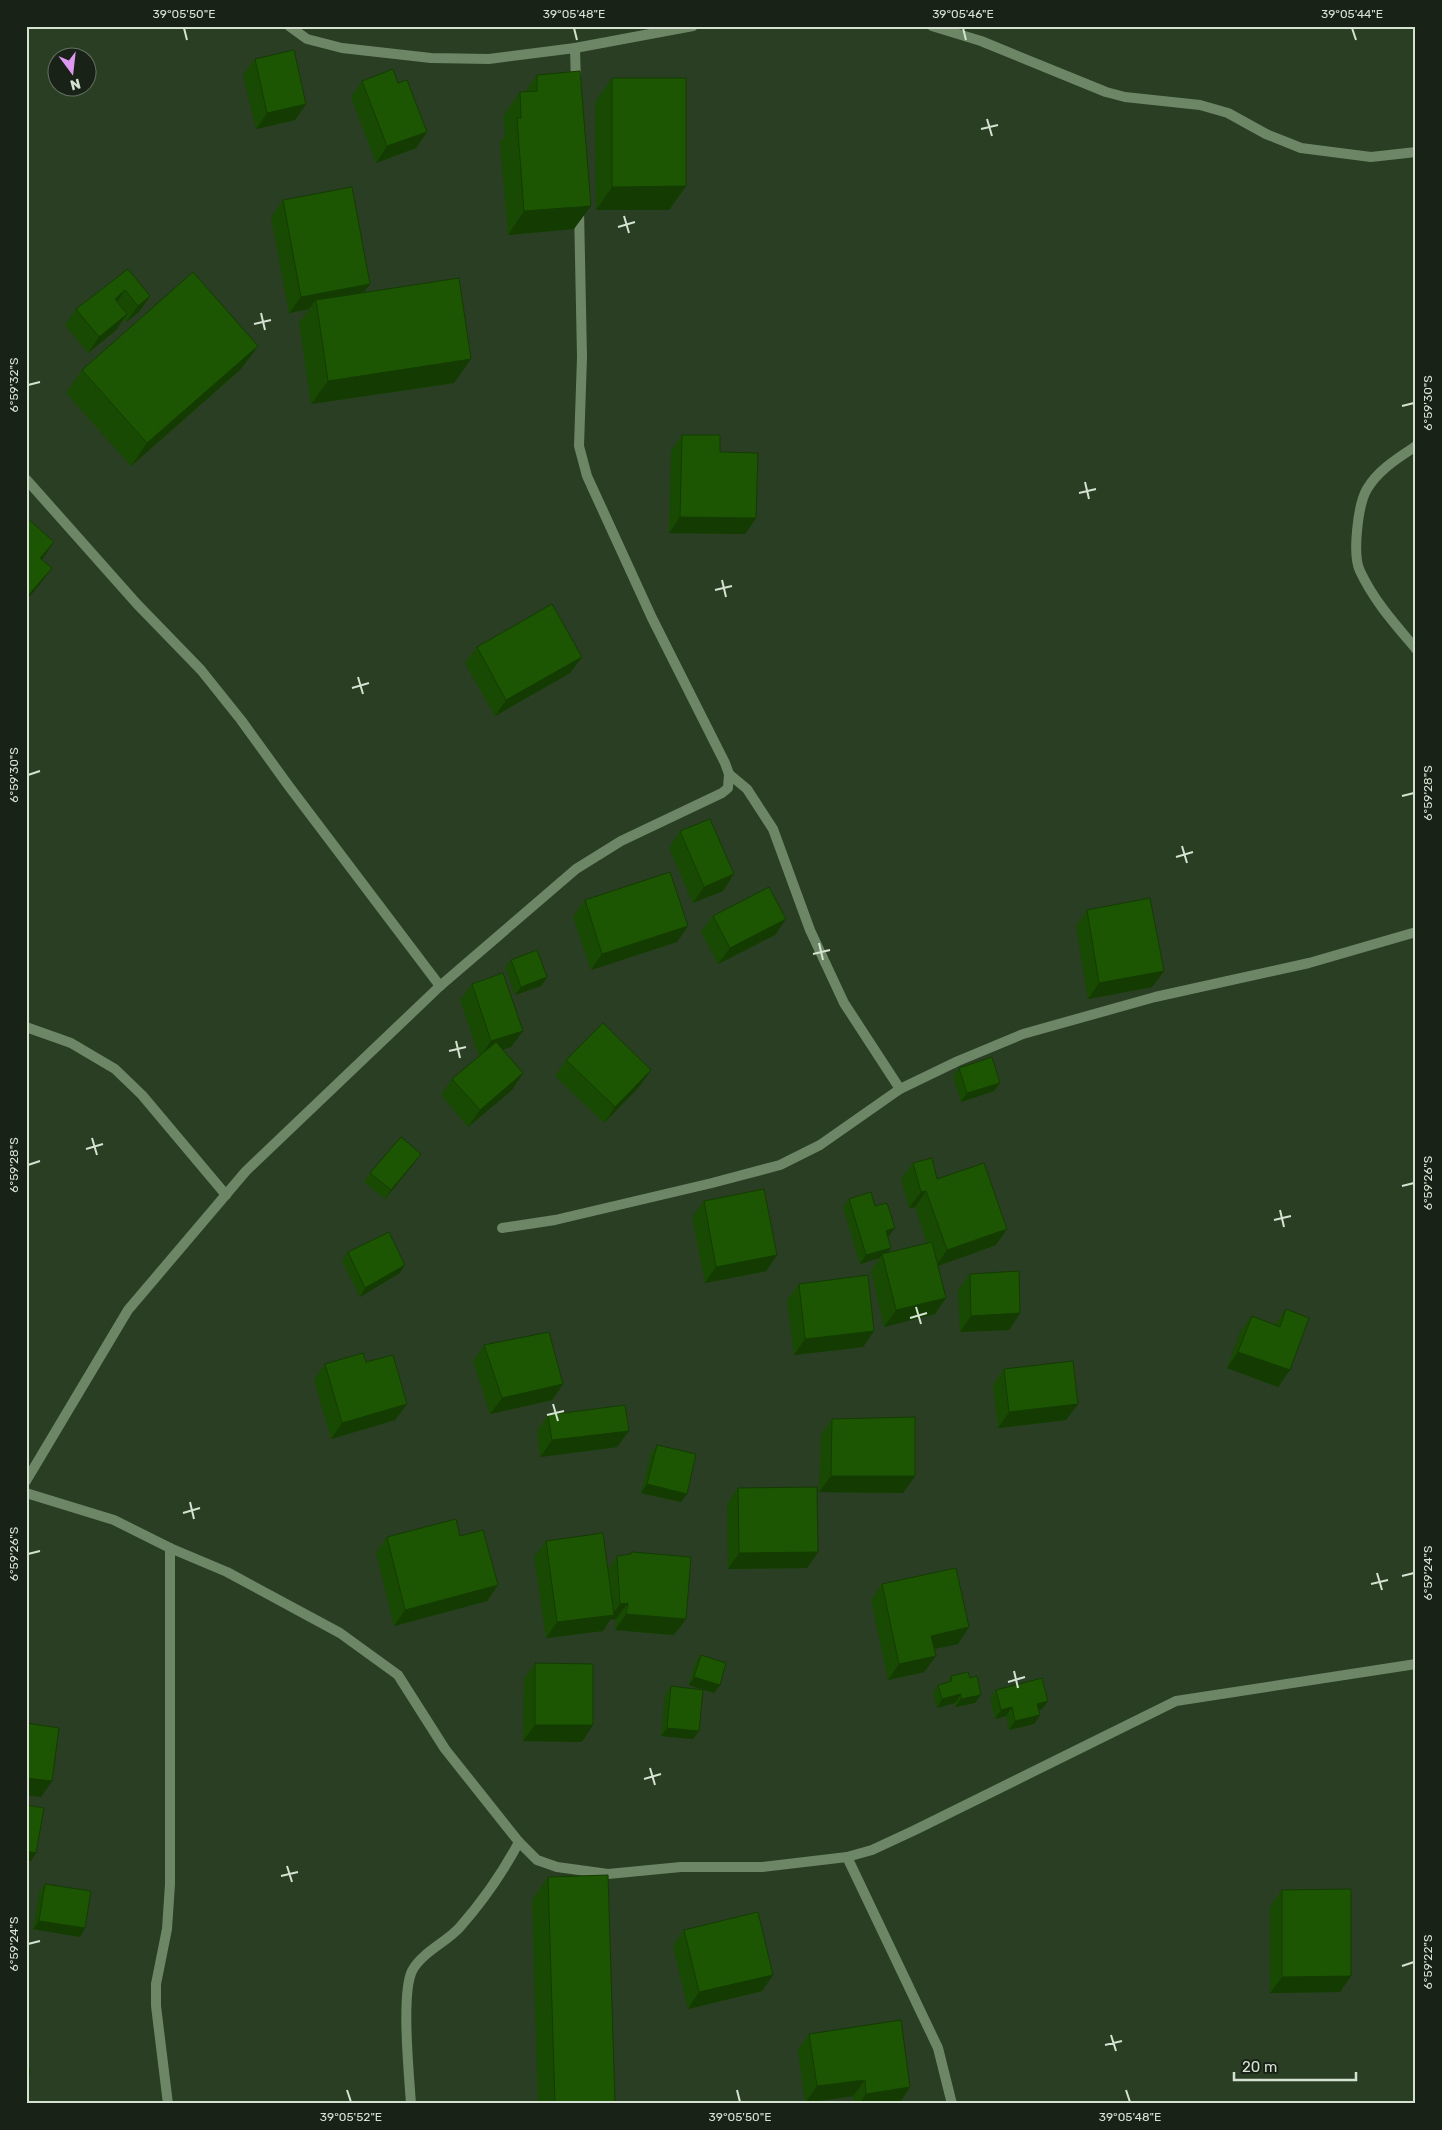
<svg xmlns="http://www.w3.org/2000/svg" width="1442" height="2130" font-family="Rubik,sans-serif">
  <style>
    .lines { fill: none; stroke-linecap: round; stroke-linejoin: round }
    .street { stroke: #6d8666; stroke-width: 10 }
    .wall { fill: #194a03 }
    .shaded-wall { fill: #143c02 }
    .building { fill: #1d5603; stroke: #143c02 }
    .ticks { fill: none; stroke: #d5e2d2; stroke-width: 2 }
    .neatline { fill: none; stroke: #d5e2d2; stroke-width: 2 }
    .ticks-label { font-size: 12px; text-anchor: middle; fill: #d5e2d2 }
  </style>
  <rect width="100%" height="100%" fill="#293e23"/>
  <g class="lines">
    <g class="street">
      <polyline points="289,26 307,39 342,48 431,58 489,59 575,48 693,26"/>
      <polyline points="932,26 981,41 1106,92 1125,97 1200,105 1228,113 1266,134 1301,148 1371,157 1416,152"/>
      <polyline points="575,48 576,85"/>
      <path d="M1416,446C1398,458 1378,470 1367,489C1358,504 1352,555 1360,571C1374,601 1395,624 1416,649"/>
      <polyline points="26,479 137,604 201,670 241,720 288,785 440,986"/>
      <polyline points="729,774 747,789 773,829 810,930 844,1003 900,1089"/>
      <polyline points="26,1027 71,1043 115,1069 142,1095 226,1195"/>
      <polyline points="502,1228 555,1220 712,1183 780,1165 820,1145 900,1089 958,1061 1023,1034 1155,997 1309,963 1416,932"/>
      <polyline points="26,1481 128,1310 246,1171 440,986 576,869 621,841 722,793 728,788 729,774 725,763 652,618 587,476 579,446 582,357 579,209"/>
      <polyline points="26,1493 114,1520 170,1548 227,1572 340,1633 398,1675 445,1749 519,1842 537,1860 557,1867 608,1874 681,1867 762,1867 847,1857 872,1850 915,1830 1176,1701 1416,1664"/>
      <polyline points="847,1857 938,2048 952,2104"/>
      <polyline points="168,2104 156,2006 156,1984 167,1929 170,1884 170,1548"/>
      <path d="M411,2104C409,2074 401,1994 412,1971C422,1952 447,1942 460,1927C483,1901 503,1872 519,1842"/>
    </g>
  </g>
  <g class="wall">
    <polygon points="255,59 306,104 295,120 256,129 243,75"/>
    <polygon points="537,75 574,229 508,235 500,142 505,136 503,116 520,92 525,92"/>
    <polygon points="612,78 686,186 669,210 596,210 595,102"/>
    <polygon points="362,81 416,148 376,163 351,97"/>
    <polygon points="283,200 370,284 363,293 454,383 311,404 299,323 309,309 289,313 271,217"/>
    <polygon points="128,269 150,296 139,312 126,322 124,319 116,330 88,353 65,325 76,309"/>
    <polygon points="258,346 241,369 131,466 66,393 82,370"/>
    <polygon points="682,435 720,452 756,518 745,534 669,533 671,451"/>
    <polygon points="477,647 582,657 570,673 495,716 465,663"/>
    <polygon points="680,831 734,874 723,891 693,903 669,848"/>
    <polygon points="585,900 677,942 591,970 573,917"/>
    <polygon points="1087,910 1164,971 1152,987 1088,999 1076,926"/>
    <polygon points="713,916 775,935 718,964 701,932"/>
    <polygon points="511,960 547,977 541,986 515,995 505,968"/>
    <polygon points="472,984 511,1047 502,1050 523,1073 512,1090 468,1127 441,1095 452,1079 479,1056 460,1000"/>
    <polygon points="566,1060 640,1086 604,1123 555,1076"/>
    <polygon points="959,1068 1000,1083 994,1091 961,1102 953,1076"/>
    <polygon points="415,1162 385,1199 364,1182 370,1173"/>
    <polygon points="913,1163 937,1179 996,1245 938,1266 935,1314 884,1327 871,1271 880,1258 860,1264 843,1207 849,1199 875,1206 889,1236 887,1237 891,1248 887,1253 927,1244 915,1207 909,1208 901,1179"/>
    <polygon points="704,1201 777,1255 766,1271 705,1283 692,1217"/>
    <polygon points="348,1252 400,1273 360,1297 342,1261"/>
    <polygon points="970,1274 1020,1313 1009,1330 960,1332 958,1290"/>
    <polygon points="799,1284 874,1331 863,1347 794,1355 787,1300"/>
    <polygon points="1286,1309 1290,1370 1278,1387 1227,1368 1240,1332 1252,1316 1275,1325"/>
    <polygon points="484,1345 563,1384 552,1400 490,1414 473,1361"/>
    <polygon points="366,1362 395,1420 331,1439 314,1380 325,1364"/>
    <polygon points="1004,1369 1066,1420 998,1428 993,1385"/>
    <polygon points="548,1415 629,1431 617,1447 540,1457 537,1431"/>
    <polygon points="832,1419 915,1476 903,1493 819,1492 821,1435"/>
    <polygon points="657,1445 687,1494 681,1502 641,1493 651,1453"/>
    <polygon points="738,1488 818,1552 807,1568 728,1569 727,1504"/>
    <polygon points="460,1536 498,1585 487,1601 394,1626 376,1553 387,1537"/>
    <polygon points="546,1541 608,1569 617,1556 630,1555 632,1552 674,1635 615,1630 616,1619 610,1620 603,1631 546,1638 534,1557"/>
    <polygon points="882,1584 958,1644 934,1649 936,1656 924,1672 888,1680 871,1600"/>
    <polygon points="701,1655 720,1685 714,1693 689,1685 695,1663"/>
    <polygon points="535,1663 582,1742 523,1741 524,1679"/>
    <polygon points="951,1676 975,1703 955,1707 955,1703 937,1708 933,1693 938,1685 946,1683"/>
    <polygon points="671,1686 699,1731 693,1739 661,1736 665,1695"/>
    <polygon points="996,1690 1048,1701 1042,1709 1038,1710 1034,1724 1009,1730 1006,1716 995,1719 990,1698"/>
    <polygon points="548,1877 615,2104 538,2104 532,1900"/>
    <polygon points="45,1884 85,1928 80,1937 33,1929 39,1892"/>
    <polygon points="1282,1890 1351,1976 1340,1992 1270,1993 1270,1907"/>
    <polygon points="684,1930 762,1991 688,2009 673,1946"/>
    <polygon points="809,2034 910,2087 899,2104 854,2104 853,2096 805,2103 798,2050"/>
  </g>
  <g class="shaded-wall">
    <polygon points="306,104 295,120 256,129 267,113"/>
    <polygon points="427,132 416,148 376,163 387,146"/>
    <polygon points="686,186 669,210 596,210 612,187"/>
    <polygon points="591,206 574,229 508,235 524,211"/>
    <polygon points="370,284 358,300 316,300 309,309 289,313 301,297"/>
    <polygon points="125,290 114,307 115,299"/>
    <polygon points="150,296 139,312 126,322 138,306"/>
    <polygon points="127,314 116,330 88,353 99,337"/>
    <polygon points="258,346 241,369 131,466 147,443"/>
    <polygon points="471,359 454,383 311,404 328,381"/>
    <polygon points="680,517 756,518 745,534 669,533"/>
    <polygon points="54,542 43,558 29,574 40,558"/>
    <polygon points="52,568 40,584 26,601 26,598"/>
    <polygon points="582,657 570,673 495,716 506,700"/>
    <polygon points="734,874 723,891 693,903 704,887"/>
    <polygon points="786,919 775,935 718,964 730,948"/>
    <polygon points="688,926 677,942 591,970 602,954"/>
    <polygon points="1164,971 1152,987 1088,999 1099,983"/>
    <polygon points="547,977 541,986 515,995 521,987"/>
    <polygon points="523,1031 511,1047 480,1057 491,1041"/>
    <polygon points="651,1070 640,1086 604,1123 615,1107"/>
    <polygon points="523,1073 512,1090 468,1127 480,1110"/>
    <polygon points="1000,1083 994,1091 961,1102 967,1093"/>
    <polygon points="421,1154 415,1162 385,1199 391,1190"/>
    <polygon points="926,1191 915,1207 909,1208 921,1192"/>
    <polygon points="895,1228 889,1236 880,1239 886,1231"/>
    <polygon points="1007,1229 996,1245 935,1267 947,1250"/>
    <polygon points="891,1248 885,1256 882,1254 880,1258 860,1264 866,1255"/>
    <polygon points="777,1255 766,1271 705,1283 716,1267"/>
    <polygon points="405,1265 400,1273 360,1297 365,1288"/>
    <polygon points="946,1298 935,1314 884,1327 896,1310"/>
    <polygon points="1020,1313 1009,1330 960,1332 971,1316"/>
    <polygon points="874,1331 863,1347 794,1355 805,1339"/>
    <polygon points="1238,1352 1290,1370 1278,1387 1227,1368"/>
    <polygon points="563,1384 552,1400 490,1414 502,1398"/>
    <polygon points="407,1404 395,1420 331,1439 342,1423"/>
    <polygon points="1078,1404 1066,1420 998,1428 1009,1412"/>
    <polygon points="629,1431 617,1447 540,1457 552,1440"/>
    <polygon points="831,1476 915,1476 903,1493 819,1492"/>
    <polygon points="647,1484 687,1494 681,1502 641,1493"/>
    <polygon points="818,1552 807,1568 728,1569 739,1553"/>
    <polygon points="498,1585 487,1601 394,1626 405,1610"/>
    <polygon points="628,1603 616,1619 610,1620 603,1631 546,1638 557,1622 612,1615 620,1604"/>
    <polygon points="626,1614 686,1619 674,1635 615,1630"/>
    <polygon points="969,1627 958,1644 920,1652 931,1636"/>
    <polygon points="936,1656 924,1672 888,1680 899,1664"/>
    <polygon points="694,1677 720,1685 714,1693 689,1685"/>
    <polygon points="961,1694 955,1703 937,1708 942,1699"/>
    <polygon points="981,1695 975,1703 955,1707 961,1699"/>
    <polygon points="1048,1701 1042,1709 1031,1712 1037,1704"/>
    <polygon points="1012,1707 1006,1716 995,1719 1001,1710"/>
    <polygon points="1040,1715 1034,1724 1009,1730 1015,1721"/>
    <polygon points="535,1725 593,1725 582,1742 523,1741"/>
    <polygon points="667,1728 699,1731 693,1739 661,1736"/>
    <polygon points="26,1778 52,1781 41,1797 26,1795"/>
    <polygon points="26,1851 36,1853 31,1861 26,1861"/>
    <polygon points="39,1921 85,1928 80,1937 33,1929"/>
    <polygon points="773,1975 762,1991 688,2009 699,1992"/>
    <polygon points="1351,1976 1340,1992 1270,1993 1282,1977"/>
    <polygon points="865,2080 853,2096 805,2103 817,2086"/>
    <polygon points="910,2087 899,2104 859,2104 866,2094"/>
  </g>
  <g class="building">
    <polygon points="294,50 306,104 267,113 255,59"/>
    <polygon points="393,69 398,83 407,80 427,132 387,146 362,81"/>
    <polygon points="580,71 591,206 524,211 517,118 521,118 520,92 537,91 537,75"/>
    <polygon points="612,78 686,78 686,186 612,187"/>
    <polygon points="352,187 370,284 301,297 283,200"/>
    <polygon points="128,269 150,296 138,306 125,290 115,299 127,314 99,337 76,309"/>
    <polygon points="193,272 258,346 147,443 82,370"/>
    <polygon points="459,278 471,359 328,381 316,300"/>
    <polygon points="682,435 720,435 720,452 758,453 756,518 680,517"/>
    <polygon points="26,517 54,542 40,558 52,568 26,598"/>
    <polygon points="552,604 582,657 506,700 477,647"/>
    <polygon points="710,819 734,874 704,887 680,831"/>
    <polygon points="670,872 688,926 602,954 585,900"/>
    <polygon points="769,887 786,919 730,948 713,916"/>
    <polygon points="1150,898 1164,971 1099,983 1087,910"/>
    <polygon points="537,950 547,977 521,987 511,960"/>
    <polygon points="503,973 523,1031 491,1041 472,984"/>
    <polygon points="603,1023 651,1070 615,1107 566,1060"/>
    <polygon points="496,1042 523,1073 480,1110 452,1079"/>
    <polygon points="992,1057 1000,1083 967,1093 959,1068"/>
    <polygon points="401,1137 421,1154 391,1190 370,1173"/>
    <polygon points="932,1158 937,1179 984,1163 1007,1229 947,1250 926,1191 921,1192 913,1163"/>
    <polygon points="764,1189 777,1255 716,1267 704,1201"/>
    <polygon points="871,1192 875,1206 887,1203 895,1228 886,1231 891,1248 866,1255 849,1199"/>
    <polygon points="389,1232 405,1265 365,1288 348,1252"/>
    <polygon points="932,1242 946,1298 896,1310 882,1254"/>
    <polygon points="1019,1271 1020,1313 971,1316 970,1274"/>
    <polygon points="868,1275 874,1331 805,1339 799,1284"/>
    <polygon points="1286,1309 1309,1318 1290,1370 1238,1352 1252,1316 1280,1327"/>
    <polygon points="549,1332 563,1384 502,1398 484,1345"/>
    <polygon points="363,1353 366,1362 393,1355 407,1404 342,1423 325,1364"/>
    <polygon points="1073,1361 1078,1404 1009,1412 1004,1369"/>
    <polygon points="625,1405 629,1431 552,1440 548,1415"/>
    <polygon points="915,1417 915,1476 831,1476 832,1419"/>
    <polygon points="657,1445 696,1454 687,1494 647,1484"/>
    <polygon points="817,1487 818,1552 739,1553 738,1488"/>
    <polygon points="456,1519 460,1536 483,1530 498,1585 405,1610 387,1537"/>
    <polygon points="603,1533 614,1615 557,1622 546,1541"/>
    <polygon points="632,1552 691,1557 686,1619 626,1614 628,1603 620,1604 617,1556 631,1554"/>
    <polygon points="956,1568 969,1627 931,1636 936,1656 899,1664 882,1584"/>
    <polygon points="701,1655 726,1663 720,1685 694,1677"/>
    <polygon points="535,1663 593,1664 593,1725 535,1725"/>
    <polygon points="968,1672 970,1678 977,1676 981,1695 961,1699 961,1694 942,1699 938,1685 952,1681 951,1676"/>
    <polygon points="1042,1678 1048,1701 1037,1704 1040,1715 1015,1721 1012,1707 1001,1710 996,1690"/>
    <polygon points="671,1686 703,1690 699,1731 667,1728"/>
    <polygon points="26,1723 59,1728 52,1781 26,1778"/>
    <polygon points="26,1805 44,1808 36,1853 26,1851"/>
    <polygon points="608,1875 615,2104 555,2104 548,1877"/>
    <polygon points="45,1884 91,1891 85,1928 39,1921"/>
    <polygon points="1351,1889 1351,1976 1282,1977 1282,1890"/>
    <polygon points="758,1912 773,1975 699,1992 684,1930"/>
    <polygon points="901,2020 910,2087 866,2094 865,2080 817,2086 809,2034"/>
    <polygon points="26,2030 28,2030 26,2043"/>
    <polygon points="26,2069 30,2069 26,2093"/>
  </g>
  <path class="ticks" d="M184,28L187,40M574,28L577,40M963,28L966,40M1352,28L1356,40M987,119L992,136M981,129L998,125M624,216L629,233M618,227L635,222M261,313L265,330M254,324L271,320M28,385L40,382M1402,406L1414,403M1085,482L1089,499M1079,493L1096,489M722,580L726,597M715,590L732,586M358,677L363,694M352,688L369,683M28,775L40,771M1402,796L1414,793M1182,846L1187,863M1176,857L1193,852M819,943L823,960M813,954L830,950M456,1041L460,1058M449,1051L466,1047M92,1138L97,1155M86,1149L103,1144M28,1165L40,1161M1402,1186L1414,1183M1280,1210L1284,1227M1274,1220L1291,1216M916,1307L921,1324M910,1318L927,1313M553,1404L558,1421M547,1415L564,1411M190,1502L194,1519M183,1513L200,1508M28,1554L40,1551M1377,1573L1382,1590M1402,1576L1414,1573M1371,1584L1388,1580M1014,1671L1018,1688M1008,1682L1025,1677M650,1768L655,1785M644,1779L661,1774M287,1866L292,1882M281,1876L298,1872M28,1944L40,1941M1402,1966L1414,1962M1111,2035L1116,2051M1105,2045L1122,2041M347,2090L351,2102M737,2090L740,2102M1126,2090L1130,2102"/>
  <rect width="1442" height="2130" fill="none" stroke="#182216" stroke-width="55"/>
  <g transform="translate(72 72) rotate(165)"><circle r="24" fill="#182216" stroke="#646f61"/>
  <path d="M0-4L9 19L0 12L-9 19Z" fill="#df98f2"/>
  <text y="-8" font-size="14" font-weight="bold" text-anchor="middle" fill="#d5e2d2">N</text>
  </g>
  <path d="M1234 2072v8h122v-8" fill="none" stroke="#d5e2d2" stroke-width="2.5"/>
  <text x="1242" y="2072" font-size="15" fill="#d5e2d2" stroke="#182216" stroke-width="4" paint-order="stroke">20 m</text>
  <rect x="28" y="28" width="1386" height="2074" class="neatline"/>
  <g class="ticks-label">
    <text x="184" y="18">39°05'50"E</text>
    <text x="574" y="18">39°05'48"E</text>
    <text x="963" y="18">39°05'46"E</text>
    <text x="1352" y="18">39°05'44"E</text>
    <text transform="translate(14 385) rotate(-90)" y="4">6°59'32"S</text>
    <text transform="translate(1428 403) rotate(-90)" y="4">6°59'30"S</text>
    <text transform="translate(14 775) rotate(-90)" y="4">6°59'30"S</text>
    <text transform="translate(1428 793) rotate(-90)" y="4">6°59'28"S</text>
    <text transform="translate(14 1165) rotate(-90)" y="4">6°59'28"S</text>
    <text transform="translate(1428 1183) rotate(-90)" y="4">6°59'26"S</text>
    <text transform="translate(14 1554) rotate(-90)" y="4">6°59'26"S</text>
    <text transform="translate(1428 1573) rotate(-90)" y="4">6°59'24"S</text>
    <text transform="translate(14 1944) rotate(-90)" y="4">6°59'24"S</text>
    <text transform="translate(1428 1962) rotate(-90)" y="4">6°59'22"S</text>
    <text x="351" y="2121">39°05'52"E</text>
    <text x="740" y="2121">39°05'50"E</text>
    <text x="1130" y="2121">39°05'48"E</text>
  </g>
</svg>
